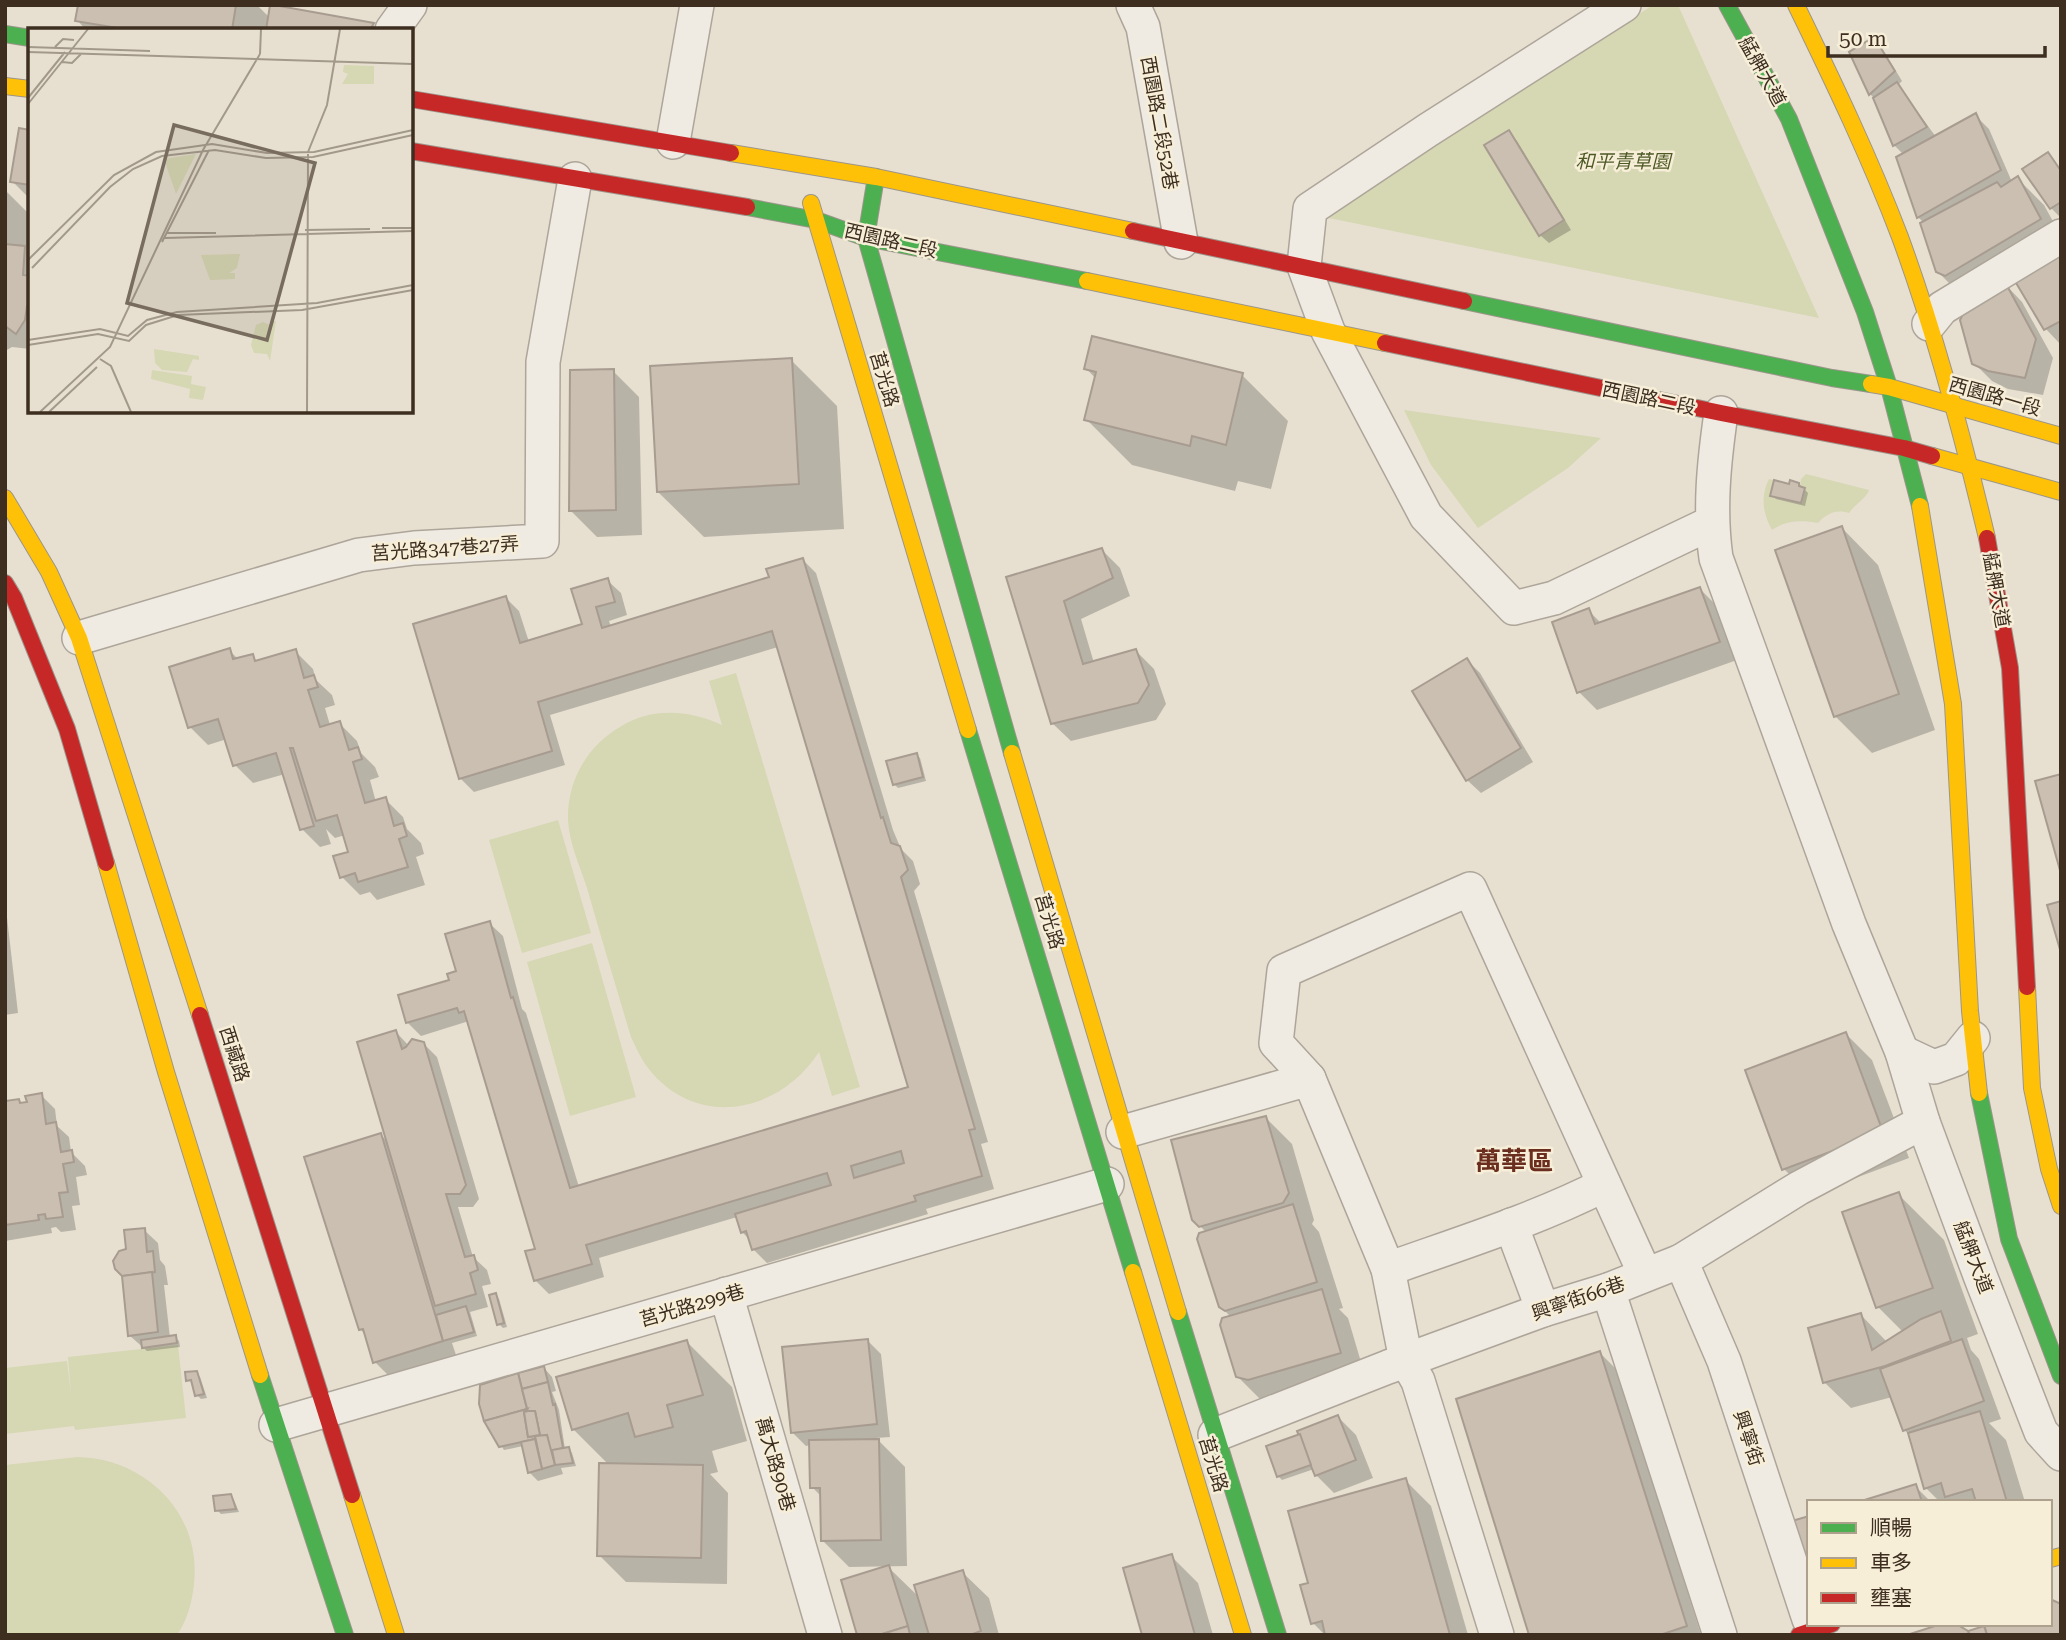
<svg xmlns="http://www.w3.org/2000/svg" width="2066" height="1640" font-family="'Roboto Serif','Noto Sans TC',serif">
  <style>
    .green { fill: #d6d7b3 }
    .shadow { fill: #0003 }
    .building { fill: #cbbfb2; stroke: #a89c90; stroke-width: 2; fill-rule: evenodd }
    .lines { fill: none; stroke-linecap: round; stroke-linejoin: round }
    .street-casing { stroke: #ada599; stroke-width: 36 }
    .fast-casing { stroke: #9c958a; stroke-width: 18 }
    .slow-casing { stroke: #9c958a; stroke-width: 18 }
    .jam-casing { stroke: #9c958a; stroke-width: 18 }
    .street { stroke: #efebe3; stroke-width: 33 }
    .fast { stroke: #4caf50; stroke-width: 16 }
    .slow { stroke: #ffc107; stroke-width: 16 }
    .jam { stroke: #c62828; stroke-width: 16 }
    .labels { text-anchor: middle; stroke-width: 5; stroke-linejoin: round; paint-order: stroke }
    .street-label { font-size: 19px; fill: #3d2e20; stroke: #f7eed8 }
    .park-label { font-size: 19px; font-style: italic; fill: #4d5a26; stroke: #f7eed8 }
    .district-label { font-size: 26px; font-weight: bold; fill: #6b2e1e; stroke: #f7eed8 }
    .inset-road { fill: none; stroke: #a3998a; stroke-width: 2 }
    .view { fill: #786c5e; fill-opacity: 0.15; stroke: #786c5e; stroke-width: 3.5 }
    .inset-edge { fill: none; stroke: #3d2e20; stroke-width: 3.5 }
  </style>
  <rect width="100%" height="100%" fill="#e7e0d1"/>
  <g class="green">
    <polygon points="1653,5 1678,5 1819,318 1324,217"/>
    <polygon points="1404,410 1601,438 1568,468 1478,528 1431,465"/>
    <path d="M1806,474L1869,490C1867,498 1854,505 1849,513C1836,509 1827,513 1818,523C1801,520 1786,520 1772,530C1763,514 1760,497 1769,479L1773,480L1770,497L1802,504L1806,488L1800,486L1801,479Z"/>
    <path d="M736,673L860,1087L832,1096L819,1052C782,1110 703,1130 653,1074C643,1063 637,1050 631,1037C616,987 601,937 587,888C580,866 569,843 568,820C567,781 587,746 620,727C652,707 689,710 722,725L709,681Z"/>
    <polygon points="558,820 591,933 522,953 489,840"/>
    <polygon points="592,943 636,1097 570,1116 527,962"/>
    <polygon points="178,1345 186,1418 75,1430 74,1426 5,1434 5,1368 67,1361 71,1394 68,1357"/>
    <path d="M77,1457C145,1458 202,1513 194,1584C192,1602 188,1619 177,1635H5V1465Z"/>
  </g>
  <g class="shadow">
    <polygon points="80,5 257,5 270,18 373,25 378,30 86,30 77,20"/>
    <polygon points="1873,39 1882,48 1902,81 1898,85 1936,137 1975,115 1989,129 2012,182 2018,179 2044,205 2061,236 2061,345 2046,329 2015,277 2004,283 2022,302 2053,358 2043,395 2008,389 1992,381 1974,363 1964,298 1937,271 1924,223 1918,217 1904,155 1894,145 1875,99 1870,94 1851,53"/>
    <polygon points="30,131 30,199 12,181"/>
    <polygon points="1508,132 1517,141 1571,230 1549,243 1540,235"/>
    <polygon points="2047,154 2061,170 2060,217 2051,208"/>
    <polygon points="5,190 30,215 28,251 30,253 30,349 12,347 5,351"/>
    <polygon points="791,360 837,406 844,529 704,537 658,492"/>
    <polygon points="1086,368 1242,375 1288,421 1271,489 1238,481 1235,491 1132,465 1086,419 1096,379"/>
    <polygon points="613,371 639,397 642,535 597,537 571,511"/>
    <polygon points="1799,484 1808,493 1805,506 1776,499 1772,495"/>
    <polygon points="1842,528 1878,565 1935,730 1872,753 1835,716"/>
    <polygon points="1102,550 1120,568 1130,596 1081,619 1094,663 1136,651 1154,669 1166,704 1156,720 1071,741 1052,723 1008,579"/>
    <polygon points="803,560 816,573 893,830 901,849 913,861 920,884 914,891 988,1142 981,1144 994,1189 926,1209 928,1214 767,1263 753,1249 750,1240 742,1232 737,1217 599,1258 604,1277 549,1294 535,1280 538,1250 469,1021 421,1036 407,1022 451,981 489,923 503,936 522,1009 526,1013 579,1187 911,1088 778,647 550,715 565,765 474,792 460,778 506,598 519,611 529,642 584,626 607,580 621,593 627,615 609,621 611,627 771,579"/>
    <polygon points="1700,589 1718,607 1737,660 1597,710 1579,692 1554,623 1588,610 1602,624"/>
    <polygon points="229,650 239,660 252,656 258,662 295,651 313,669 316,680 332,695 335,705 325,708 330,725 339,723 357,741 361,753 375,767 379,777 370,780 376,802 385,799 403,817 407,829 421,843 424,854 416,857 425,885 377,900 370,892 360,895 342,877 350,853 345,835 335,838 326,829 331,844 320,847 302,829 285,774 253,783 235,765 227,739 208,745 190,727"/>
    <polygon points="1467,660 1480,673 1533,762 1481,793 1467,780"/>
    <polygon points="916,755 920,758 926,781 898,788 894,784"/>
    <polygon points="5,900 18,1013 5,1015"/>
    <polygon points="396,1032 409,1046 423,1043 437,1057 479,1199 473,1207 458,1207 473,1257 487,1270 491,1284 482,1286 488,1307 470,1312 477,1336 452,1343 456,1355 388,1375 375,1362 367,1336 360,1329 381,1135 389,1143"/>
    <polygon points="1846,1034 1872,1060 1909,1158 1810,1195 1784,1169"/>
    <polygon points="41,1095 55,1109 57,1126 69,1137 71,1152 85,1166 87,1175 76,1177 80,1205 72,1206 76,1230 61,1232 56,1227 51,1228 52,1233 5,1241 5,1103 19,1101 23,1105"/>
    <polygon points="1266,1118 1292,1144 1314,1220 1312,1224 1319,1232 1343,1308 1339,1309 1348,1318 1366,1379 1264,1403 1237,1376 1231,1317 1220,1306 1206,1232 1193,1219"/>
    <polygon points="1898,1194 1944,1240 1978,1334 1967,1338 1971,1350 1979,1359 2001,1419 1989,1423 2006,1440 2025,1502 1940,1502 1926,1488 1910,1435 1904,1430 1892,1397 1851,1408 1824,1382 1861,1315 1887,1342 1903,1332 1878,1307"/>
    <polygon points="144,1230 158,1243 160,1260 165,1266 168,1285 164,1285 170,1338 175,1337 179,1341 180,1347 147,1351 129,1335 128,1251"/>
    <polygon points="495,1295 499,1299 507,1327 503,1328 499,1324"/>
    <polygon points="867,1340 881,1354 890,1437 876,1438 905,1467 907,1566 849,1567 823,1541 822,1497 812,1487 811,1445 806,1446 792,1432"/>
    <polygon points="686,1341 732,1387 747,1441 712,1451 718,1472 710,1474 728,1493 727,1584 626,1582 599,1555 609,1465 573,1429"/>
    <polygon points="1600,1353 1618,1371 1701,1635 1531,1635"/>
    <polygon points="544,1368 552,1377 556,1391 552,1392 559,1410 565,1449 569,1449 572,1453 576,1466 561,1468 563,1474 538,1481 529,1472 523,1446 504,1450 485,1420"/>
    <polygon points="196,1373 200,1377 207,1398 201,1399 197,1395 194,1384 188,1380"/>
    <polygon points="1338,1417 1356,1435 1373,1478 1334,1493 1316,1475 1314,1469 1282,1480 1278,1476 1301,1435"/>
    <polygon points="1405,1480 1431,1506 1468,1635 1325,1635 1313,1623"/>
    <polygon points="1915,1486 1931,1502 1864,1502"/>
    <polygon points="230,1496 234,1500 239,1512 221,1514 217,1510"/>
    <polygon points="1171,1556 1198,1583 1213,1635 1144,1635"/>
    <polygon points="888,1567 920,1598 962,1572 989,1598 999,1635 859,1635"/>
  </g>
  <g class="building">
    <polygon points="78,5 236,5 232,30 130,30 75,21"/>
    <polygon points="270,5 274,5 374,23 370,30 266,30"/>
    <polygon points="1874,37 1895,71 1869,95 1849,52"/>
    <polygon points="1897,82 1927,127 1893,146 1873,98"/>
    <polygon points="1976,113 2001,170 1917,218 1896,157"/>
    <polygon points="19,128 30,130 30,185 10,182"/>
    <polygon points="1509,130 1564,220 1539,236 1484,145"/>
    <polygon points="2048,152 2061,171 2061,202 2050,209 2022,169"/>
    <polygon points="2018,176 2041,219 1945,276 1936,272 1920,223 1997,182 2001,187"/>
    <polygon points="5,244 25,246 23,275 30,276 30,307 27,306 25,320 16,334 5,326"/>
    <polygon points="2061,248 2061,321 2044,330 2012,276"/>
    <polygon points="2005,282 2036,339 2025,378 1988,371 1972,364 1960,320 1965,310"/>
    <polygon points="1092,336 1243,373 1226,445 1192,436 1190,446 1084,420 1096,372 1084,369"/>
    <polygon points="792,358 799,484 657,492 650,366"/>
    <polygon points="614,369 616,510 569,511 570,370"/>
    <polygon points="1774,480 1789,484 1790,480 1799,483 1799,486 1805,488 1801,503 1770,496"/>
    <polygon points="1842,526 1899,694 1834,717 1775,550"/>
    <polygon points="1102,548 1113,578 1064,601 1083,664 1136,649 1149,685 1138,703 1051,724 1006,577"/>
    <path d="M803,558L881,818L883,817L891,843L900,846L908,870L901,877L975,1129L969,1130L982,1176L914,1196L916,1201L752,1250L746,1231L741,1233L735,1214L831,1185L827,1173L586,1245L592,1264L534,1281L525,1251L535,1249L464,1011L459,1013L457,1008L406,1023L398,995L449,980L447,974L456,971L445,934L490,921L511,998L513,997L570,1188L908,1087L772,631L538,702L552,751L459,779L413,624L506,596L520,643L582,624L571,589L608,578L615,602L596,607L602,628L769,577L766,569ZM901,1151L904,1163L854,1178L851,1166Z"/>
    <polygon points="1700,587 1720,642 1577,693 1552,622 1589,608 1595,624"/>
    <polygon points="230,648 233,659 253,654 255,661 296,649 304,678 314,675 318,687 308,690 320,727 340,721 349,750 358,747 362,759 353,762 365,803 386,797 394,826 403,823 407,836 399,839 408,867 358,882 355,873 340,878 333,856 348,852 337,815 316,821 293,748 290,748 314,826 300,830 276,753 233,766 218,719 188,728 169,667"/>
    <polygon points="1467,658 1521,748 1466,781 1412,691"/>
    <polygon points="917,753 923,777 893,785 886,761"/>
    <polygon points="2061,774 2061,874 2035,781"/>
    <polygon points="2061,901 2061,953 2047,905"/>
    <polygon points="396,1030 402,1049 406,1047 412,1039 424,1042 466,1185 460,1194 446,1194 465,1257 474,1255 478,1270 470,1273 476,1294 435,1306 357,1042"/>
    <polygon points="1846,1032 1883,1132 1782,1170 1745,1070"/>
    <polygon points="42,1093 46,1124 56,1122 61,1152 72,1150 74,1162 63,1164 68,1192 59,1193 63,1217 46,1219 45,1214 38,1215 39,1220 5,1225 5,1101 19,1099 20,1103 27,1102 25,1096"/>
    <polygon points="1266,1116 1289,1193 1283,1203 1199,1227 1192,1220 1171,1140"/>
    <polygon points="381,1133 443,1341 373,1363 363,1329 359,1330 304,1157"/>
    <polygon points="1899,1192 1933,1288 1876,1308 1842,1212"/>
    <polygon points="1293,1204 1317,1282 1225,1311 1219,1307 1197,1239 1199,1233"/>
    <polygon points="145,1228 147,1252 153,1251 155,1272 122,1276 115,1269 113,1261 119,1251 126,1249 124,1230"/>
    <polygon points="152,1272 158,1332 128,1336 122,1276"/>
    <polygon points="1322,1289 1341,1353 1248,1380 1236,1377 1220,1325 1222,1318"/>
    <polygon points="496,1293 504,1323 497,1325 489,1295"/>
    <polygon points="466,1306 474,1332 443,1341 436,1315"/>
    <polygon points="1941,1311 1951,1341 1885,1366 1823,1383 1808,1328 1861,1313 1872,1350 1921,1319"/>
    <polygon points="176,1335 177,1343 142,1348 141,1340"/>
    <polygon points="868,1339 877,1424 791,1433 782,1347"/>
    <polygon points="1962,1339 1984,1401 1903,1431 1880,1369"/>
    <polygon points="687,1340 703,1395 667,1405 673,1427 635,1437 628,1413 572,1430 556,1377"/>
    <polygon points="1600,1351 1687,1626 1660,1635 1529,1635 1456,1399"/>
    <polygon points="544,1366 548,1382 522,1389 518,1373"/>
    <polygon points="197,1371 204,1394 195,1396 191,1380 186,1381 185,1372"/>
    <polygon points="518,1373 527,1409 484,1421 479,1404 480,1385"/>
    <polygon points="548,1382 553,1405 555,1404 563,1448 550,1451 547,1435 540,1436 535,1411 528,1412 522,1389"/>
    <polygon points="527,1409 524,1412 528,1437 535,1436 535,1439 499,1447 484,1421"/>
    <polygon points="528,1411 535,1411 540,1435 528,1437 524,1412"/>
    <polygon points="1980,1411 2007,1502 1976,1502 1972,1489 1945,1497 1941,1483 1924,1489 1908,1433"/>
    <polygon points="1338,1415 1356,1460 1315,1476 1297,1431"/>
    <polygon points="1300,1434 1311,1465 1277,1477 1266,1446"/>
    <polygon points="547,1435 555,1465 542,1469 535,1436"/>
    <polygon points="535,1439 542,1469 528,1473 521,1442"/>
    <polygon points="879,1439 881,1540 821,1541 820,1488 810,1488 809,1440"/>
    <polygon points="569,1447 573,1463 555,1465 552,1450"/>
    <polygon points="599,1463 703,1465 701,1558 597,1556"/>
    <polygon points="1406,1478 1450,1635 1325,1635 1322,1621 1311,1624 1300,1585 1308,1583 1288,1511"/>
    <polygon points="1916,1484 1922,1502 1858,1502"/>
    <polygon points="231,1494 236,1509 215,1511 213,1496"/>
    <polygon points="1809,1516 1809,1585 1785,1523"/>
    <polygon points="1172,1554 1195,1635 1142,1635 1123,1568"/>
    <polygon points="889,1565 908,1626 879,1635 857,1635 841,1580"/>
    <polygon points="963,1570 981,1631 970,1635 929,1635 914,1585"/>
    <polygon points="2050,1599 2061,1604 2061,1635 1987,1635 1984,1624 2050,1624"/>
    <polygon points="1941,1624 1956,1624 1968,1631 1970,1635 1907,1635"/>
    <polygon points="908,1626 910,1635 879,1635"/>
    <polygon points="1984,1626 1987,1635 1970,1635 1968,1631"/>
  </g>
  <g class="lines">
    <g class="street-casing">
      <g id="street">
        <polyline points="1133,5 1143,27 1181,242"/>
        <polyline points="1624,5 1428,130 1310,209 1304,266 1328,331 1426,516 1514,608 1554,598 1711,523"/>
        <polyline points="392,30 410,5"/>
        <polyline points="673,142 697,5"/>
        <polyline points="1929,324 1942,308 2061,236"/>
        <path d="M1721,413C1714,462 1709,509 1716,558L1849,924L1902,1052L1923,1122L1981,1278L2041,1432L2061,1454"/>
        <polyline points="79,638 359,555 414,548 542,541 543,362 575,179"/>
        <polyline points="1902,1052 1934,1067 1956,1059 1973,1038"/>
        <polyline points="1309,1079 1276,1043 1284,971 1470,889 1645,1274"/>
        <polyline points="1123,1132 1309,1079 1388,1269 1406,1360 1418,1381 1497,1635"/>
        <polyline points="1511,1225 1543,1310"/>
        <polyline points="1681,1261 1724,1361 1809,1619"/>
        <path d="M1388,1269C1461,1243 1535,1220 1604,1185"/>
        <polyline points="1608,1290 1720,1635"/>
        <polyline points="726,1294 825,1635"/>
        <polyline points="276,1425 1107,1184"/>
        <polyline points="1215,1435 1388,1367 1543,1310 1608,1290 1681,1261 1799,1188 1923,1122"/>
      </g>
    </g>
    <g class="fast-casing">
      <g id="fast">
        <polyline points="1727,5 1789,119 1865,312 1889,387 1920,506"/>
        <polyline points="5,34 30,38"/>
        <polyline points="876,177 866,238 1012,753"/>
        <polyline points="747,207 816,220 866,238 1087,281"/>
        <polyline points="1464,301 1832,378 1871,384"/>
        <polyline points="968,730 1133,1272"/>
        <polyline points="1979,1093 2009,1239 2061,1376"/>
        <polyline points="1178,1312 1278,1635"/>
        <polyline points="260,1375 345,1635"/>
      </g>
    </g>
    <g class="slow-casing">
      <g id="slow">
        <path d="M1796,5C1833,81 1870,158 1900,237C1936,335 1963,437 1987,538"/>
        <polyline points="5,86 30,89"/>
        <polyline points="731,153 876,177 1133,231"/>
        <polyline points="811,203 968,730"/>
        <polyline points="1087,281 1385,343"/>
        <polyline points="1871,384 1889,387 2061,436"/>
        <polyline points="1932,456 2061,492"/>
        <polyline points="5,498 49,572 79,638 200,1015"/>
        <polyline points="1920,506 1953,704 1970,1011 1979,1093"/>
        <polyline points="1012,753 1178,1312"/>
        <polyline points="106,863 166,1072 260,1375"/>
        <polyline points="2027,987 2032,1088 2049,1169 2061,1206"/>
        <polyline points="1133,1272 1243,1635"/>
        <polyline points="352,1495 396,1635"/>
        <polyline points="2050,1559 2061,1556"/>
      </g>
    </g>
    <g class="jam-casing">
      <g id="jam">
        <polyline points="411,99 731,153"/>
        <polyline points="411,151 747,207"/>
        <polyline points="1133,231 1464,301"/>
        <polyline points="1385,343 1721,413 1904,448 1932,456"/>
        <polyline points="1987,538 2010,668 2027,987"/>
        <polyline points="5,583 14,598 67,729 106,863"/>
        <polyline points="200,1015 352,1495"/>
        <polyline points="1799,1635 1832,1624"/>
      </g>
    </g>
    <use href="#street" class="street"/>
    <use href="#fast" class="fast"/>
    <use href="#slow" class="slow"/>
    <use href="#jam" class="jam"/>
  </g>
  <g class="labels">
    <g class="street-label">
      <text transform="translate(1763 71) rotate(61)" y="7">艋舺大道</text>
      <text transform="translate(1160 123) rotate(80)" y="7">西園路二段52巷</text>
      <text transform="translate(891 240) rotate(13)" y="7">西園路二段</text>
      <text transform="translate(885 379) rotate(73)" y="7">莒光路</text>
      <text transform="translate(1995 396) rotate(16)" y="7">西園路一段</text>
      <text transform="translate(1649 398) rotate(12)" y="7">西園路二段</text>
      <text transform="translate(445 548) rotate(-4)" y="7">莒光路347巷27弄</text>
      <text transform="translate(1997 590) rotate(80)" y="7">艋舺大道</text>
      <text transform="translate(1050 921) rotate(73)" y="7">莒光路</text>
      <text transform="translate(235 1054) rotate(72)" y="7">西藏路</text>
      <text transform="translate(1974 1257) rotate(69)" y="7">艋舺大道</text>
      <text transform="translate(1578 1298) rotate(-19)" y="7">興寧街66巷</text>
      <text transform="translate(692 1305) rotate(-16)" y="7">莒光路299巷</text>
      <text transform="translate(1749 1438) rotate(72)" y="7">興寧街</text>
      <text transform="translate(776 1464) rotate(74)" y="7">萬大路90巷</text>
      <text transform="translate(1214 1464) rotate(73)" y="7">莒光路</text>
    </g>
    <g class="park-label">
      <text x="1623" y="168">和平青草園</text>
    </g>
    <g class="district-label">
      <text x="1514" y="1170">萬華區</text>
    </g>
  </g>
  <g transform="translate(28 28)">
    <rect width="385" height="385" fill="#e7e0d1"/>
    <path d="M316,37L346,38V56H314L320,46L315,44ZM168,126L148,166L136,131ZM212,226L209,240L201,245H207V251L182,252L173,227ZM245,293H248L242,333L239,326L226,325L223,317L228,297L235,294L244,298ZM126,321L171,328V332L165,331L159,344L134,342L127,335ZM124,342L164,348L163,356L178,359L175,372L161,370L162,361L123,351Z" fill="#d6d7b3"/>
    <path class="inset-road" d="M0,19L122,23M27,19L35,11L46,12M0,24L385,36M232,26L233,1M34,34L44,35L53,26M0,70L37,24M0,76L60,1M280,124L299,77L312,1M354,200H385M277,202L342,201M138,205H188M137,210L385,203M134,214L181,122M0,232L86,147L128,124L184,116L239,125L286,124L385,102M4,240L82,159L105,141L134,128L187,122L238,130L285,129L385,107M0,312L72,301L100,308L119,292L149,284L289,275L385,257M0,317L70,306L101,313L118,297L150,287L274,282L385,262M72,331L83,338L103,384M12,384L82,319L175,122L232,26M21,384L69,339M279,384L280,126"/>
    <path class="view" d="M146,97L287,135L239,312L99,275Z"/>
    <rect width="385" height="385" class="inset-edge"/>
  </g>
  <rect width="2066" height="1640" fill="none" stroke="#3d2e20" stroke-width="14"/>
  <rect x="1807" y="1500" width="245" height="126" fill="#f7eed8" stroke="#ada18e" stroke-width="2"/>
  <rect x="1821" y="1523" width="35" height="10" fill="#4caf50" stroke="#ada18e" stroke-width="2"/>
  <text x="1870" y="1535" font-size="21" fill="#3d2e20">順暢</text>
  <rect x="1821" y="1558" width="35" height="10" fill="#ffc107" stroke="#ada18e" stroke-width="2"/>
  <text x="1870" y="1570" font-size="21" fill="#3d2e20">車多</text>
  <rect x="1821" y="1593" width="35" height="10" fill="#c62828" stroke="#ada18e" stroke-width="2"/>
  <text x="1870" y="1605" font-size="21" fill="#3d2e20">壅塞</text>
  <path d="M1828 46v10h217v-10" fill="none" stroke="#3d2e20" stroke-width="3.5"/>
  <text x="1839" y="46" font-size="21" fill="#3d2e20" stroke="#f7eed8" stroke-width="5" paint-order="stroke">50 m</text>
</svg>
